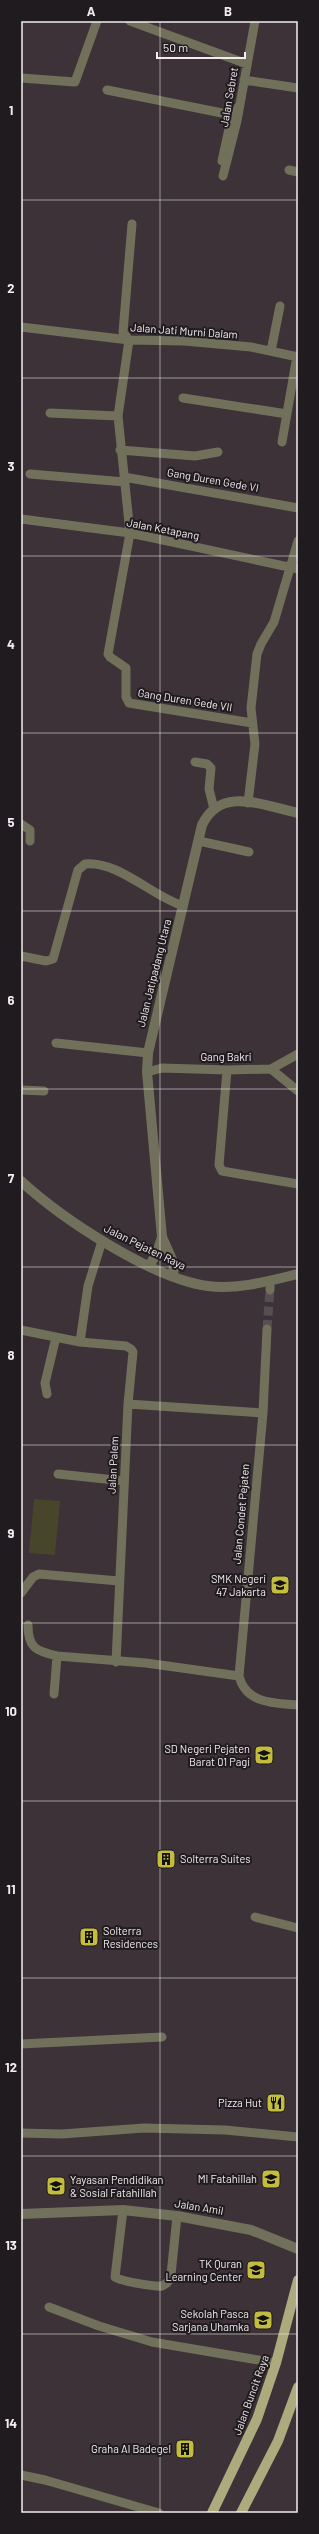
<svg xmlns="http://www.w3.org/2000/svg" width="319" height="2534" font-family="Barlow,sans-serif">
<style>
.green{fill:#48462a}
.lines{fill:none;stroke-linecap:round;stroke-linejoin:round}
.minor-tunnel{stroke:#574e53;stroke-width:9;stroke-dasharray:9 4.5;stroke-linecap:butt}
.minor{stroke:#71705b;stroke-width:9}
.tertiary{stroke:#71705b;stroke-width:10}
.primary{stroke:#adab7e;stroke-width:10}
.grid{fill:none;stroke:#f3ecef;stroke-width:1;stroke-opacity:0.55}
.labels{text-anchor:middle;stroke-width:4;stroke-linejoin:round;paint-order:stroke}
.street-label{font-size:11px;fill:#f3ecef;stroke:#201b1e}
.poi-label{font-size:11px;fill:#f3ecef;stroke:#201b1e;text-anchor:end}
.neatline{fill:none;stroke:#f3ecef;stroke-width:1.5}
.grid-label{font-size:13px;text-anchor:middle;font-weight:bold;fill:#f3ecef}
</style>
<rect width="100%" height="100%" fill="#3c3237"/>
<!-- green -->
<path class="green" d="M34,1499L60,1501L55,1555L29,1553Z"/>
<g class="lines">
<!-- minor-tunnel -->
<path class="minor-tunnel" d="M267,1329L270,1290"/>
<!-- minor -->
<path class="minor" d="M130,21L247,64
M21,78L75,82L97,21
M244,80L298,88
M107,90L232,115L239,106
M222,161L232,115
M289,170L298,172
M223,176L237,121L255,21
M132,224L123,332L129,340L118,416L130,533L108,654L110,657L126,668V697L129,703L252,723
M21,327L129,340L184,341L251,347L298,357
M271,351L280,306
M183,398L287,414
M50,413L118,416
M282,442L297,356
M120,450L195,456L218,452
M30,474L125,482
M124,477L298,508
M21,519L130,533L298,569
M195,762L207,764L211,768L209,789L214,809
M248,803L255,744L251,708L257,654L261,644L274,622L298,541
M21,824L30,830V841
M199,841L249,852
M21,956L46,961L53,959L78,870L85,864C119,861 150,895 183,906
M56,1043L148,1053
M271,1069L298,1054
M227,1070L219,1165L222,1171L298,1184
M147,1072L162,1068L227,1070L271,1069L298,1091
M21,1090L44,1091
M270,1290V1281
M267,1329L263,1413L239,1676C246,1704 274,1703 298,1705
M21,1330L80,1342L126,1346L131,1349L133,1352L128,1404L116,1662
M80,1342L88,1286L102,1241
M47,1394L45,1383L56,1337
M128,1404L263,1413
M58,1474L124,1481
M21,1593L33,1577L39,1574L119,1581
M28,1625C28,1648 36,1651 57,1656L54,1694
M57,1656L146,1663L239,1676
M255,1917L298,1928
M21,2044L162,2037
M21,2133L62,2134L144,2128L225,2130L298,2137
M123,2210L115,2277C120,2281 155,2287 162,2286C167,2284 170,2280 171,2275L177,2216
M49,2307L99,2326L152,2342L276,2363
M21,2475L45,2480L159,2513"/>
<!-- tertiary -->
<path class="tertiary" d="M21,1181C62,1219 153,1279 208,1286C237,1290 269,1281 298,1274
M149,1266L157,1253L162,1237
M173,1276L174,1264L162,1237L147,1072L148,1053L202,825C221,785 264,806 298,813
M21,2214L123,2210L177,2216L251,2230L298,2249"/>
<!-- primary -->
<path class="primary" d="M212,2513L257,2419L276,2363L298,2280
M241,2513L278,2441L298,2387"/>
</g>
<!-- grid -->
<path class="grid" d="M160,21V2513M21,200H298M21,378H298M21,556H298M21,733H298M21,911H298M21,1089H298M21,1267H298M21,1445H298M21,1623H298M21,1801H298M21,1978H298M21,2156H298M21,2334H298"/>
<!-- icons -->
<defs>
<g id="school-square" transform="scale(1)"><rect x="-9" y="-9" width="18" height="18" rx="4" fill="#c4bc3d" stroke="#201b1e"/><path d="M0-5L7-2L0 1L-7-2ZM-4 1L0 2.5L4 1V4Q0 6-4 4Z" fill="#111"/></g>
<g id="building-square" transform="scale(1)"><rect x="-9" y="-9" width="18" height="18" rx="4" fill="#c4bc3d" stroke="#201b1e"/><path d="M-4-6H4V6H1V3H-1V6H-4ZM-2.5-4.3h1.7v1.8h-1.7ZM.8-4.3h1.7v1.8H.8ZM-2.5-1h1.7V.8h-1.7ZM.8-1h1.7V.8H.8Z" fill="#111"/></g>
<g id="restaurant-square" transform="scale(1)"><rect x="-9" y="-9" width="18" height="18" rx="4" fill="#c4bc3d" stroke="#201b1e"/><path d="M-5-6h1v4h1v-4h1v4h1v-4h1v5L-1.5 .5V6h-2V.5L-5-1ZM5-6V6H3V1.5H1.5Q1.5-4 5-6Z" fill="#111"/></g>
<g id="university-square" transform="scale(1)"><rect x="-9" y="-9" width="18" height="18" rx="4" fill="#c4bc3d" stroke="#201b1e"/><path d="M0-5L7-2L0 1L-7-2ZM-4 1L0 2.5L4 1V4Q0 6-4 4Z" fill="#111"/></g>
</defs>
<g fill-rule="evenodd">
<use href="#school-square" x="280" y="1585"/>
<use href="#school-square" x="264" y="1755"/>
<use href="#building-square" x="166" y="1859"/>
<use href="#building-square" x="89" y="1937"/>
<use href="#restaurant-square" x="276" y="2103"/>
<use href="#school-square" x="271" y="2179"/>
<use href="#school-square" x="56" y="2186"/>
<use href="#school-square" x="256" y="2270"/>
<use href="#university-square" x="263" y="2320"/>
<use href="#building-square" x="185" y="2449"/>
</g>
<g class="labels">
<!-- street labels -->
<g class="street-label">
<text transform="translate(229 97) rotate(-80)" y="4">Jalan Sebret</text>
<text transform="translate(184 331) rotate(4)" y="4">Jalan Jati Murni Dalam</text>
<text transform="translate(213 480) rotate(10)" y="4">Gang Duren Gede VI</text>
<text transform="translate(163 529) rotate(11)" y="4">Jalan Ketapang</text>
<text transform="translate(185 700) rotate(9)" y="4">Gang Duren Gede VII</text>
<text transform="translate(154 973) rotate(-76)" y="4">Jalan Jatipadang Utara</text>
<text x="226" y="1061">Gang Bakri</text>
<text transform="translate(145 1247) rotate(26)" y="4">Jalan Pejaten Raya</text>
<text transform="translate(113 1465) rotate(-87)" y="4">Jalan Palem</text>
<text transform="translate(241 1514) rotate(-85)" y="4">Jalan Condet Pejaten</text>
<text transform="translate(199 2207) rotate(9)" y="4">Jalan Amil</text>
<text transform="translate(251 2395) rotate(-70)" y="4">Jalan Buncit Raya</text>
</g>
<!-- poi labels -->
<g class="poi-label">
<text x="266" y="1583">SMK Negeri<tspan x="266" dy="13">47 Jakarta</tspan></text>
<text x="250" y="1753">SD Negeri Pejaten<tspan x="250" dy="13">Barat 01 Pagi</tspan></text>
<text x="180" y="1863" text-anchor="start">Solterra Suites</text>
<text x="103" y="1935" text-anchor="start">Solterra<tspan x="103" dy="13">Residences</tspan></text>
<text x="262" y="2107">Pizza Hut</text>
<text x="257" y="2183">MI Fatahillah</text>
<text x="70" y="2184" text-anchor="start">Yayasan Pendidikan<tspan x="70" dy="13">&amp; Sosial Fatahillah</tspan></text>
<text x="242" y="2268">TK Quran<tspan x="242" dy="13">Learning Center</tspan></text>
<text x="249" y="2318">Sekolah Pasca<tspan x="249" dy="13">Sarjana Uhamka</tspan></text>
<text x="171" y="2453">Graha Al Badegel</text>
</g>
</g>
<!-- border -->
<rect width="319" height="2534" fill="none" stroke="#201b1e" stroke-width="44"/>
<!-- scale -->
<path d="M157 52v6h88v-6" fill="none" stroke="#f3ecef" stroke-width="2"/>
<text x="163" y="52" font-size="12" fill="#f3ecef" stroke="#201b1e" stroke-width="3" paint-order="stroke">50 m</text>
<rect x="22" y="22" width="275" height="2490" class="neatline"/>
<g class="grid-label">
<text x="91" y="16">A</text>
<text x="228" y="16">B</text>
<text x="11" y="115">1</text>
<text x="11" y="293">2</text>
<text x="11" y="471">3</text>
<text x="11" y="649">4</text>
<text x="11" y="827">5</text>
<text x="11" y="1005">6</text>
<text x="11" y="1183">7</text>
<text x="11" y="1360">8</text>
<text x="11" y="1538">9</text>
<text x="11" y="1716">10</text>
<text x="11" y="1894">11</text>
<text x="11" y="2072">12</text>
<text x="11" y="2250">13</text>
<text x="11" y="2428">14</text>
</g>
</svg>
